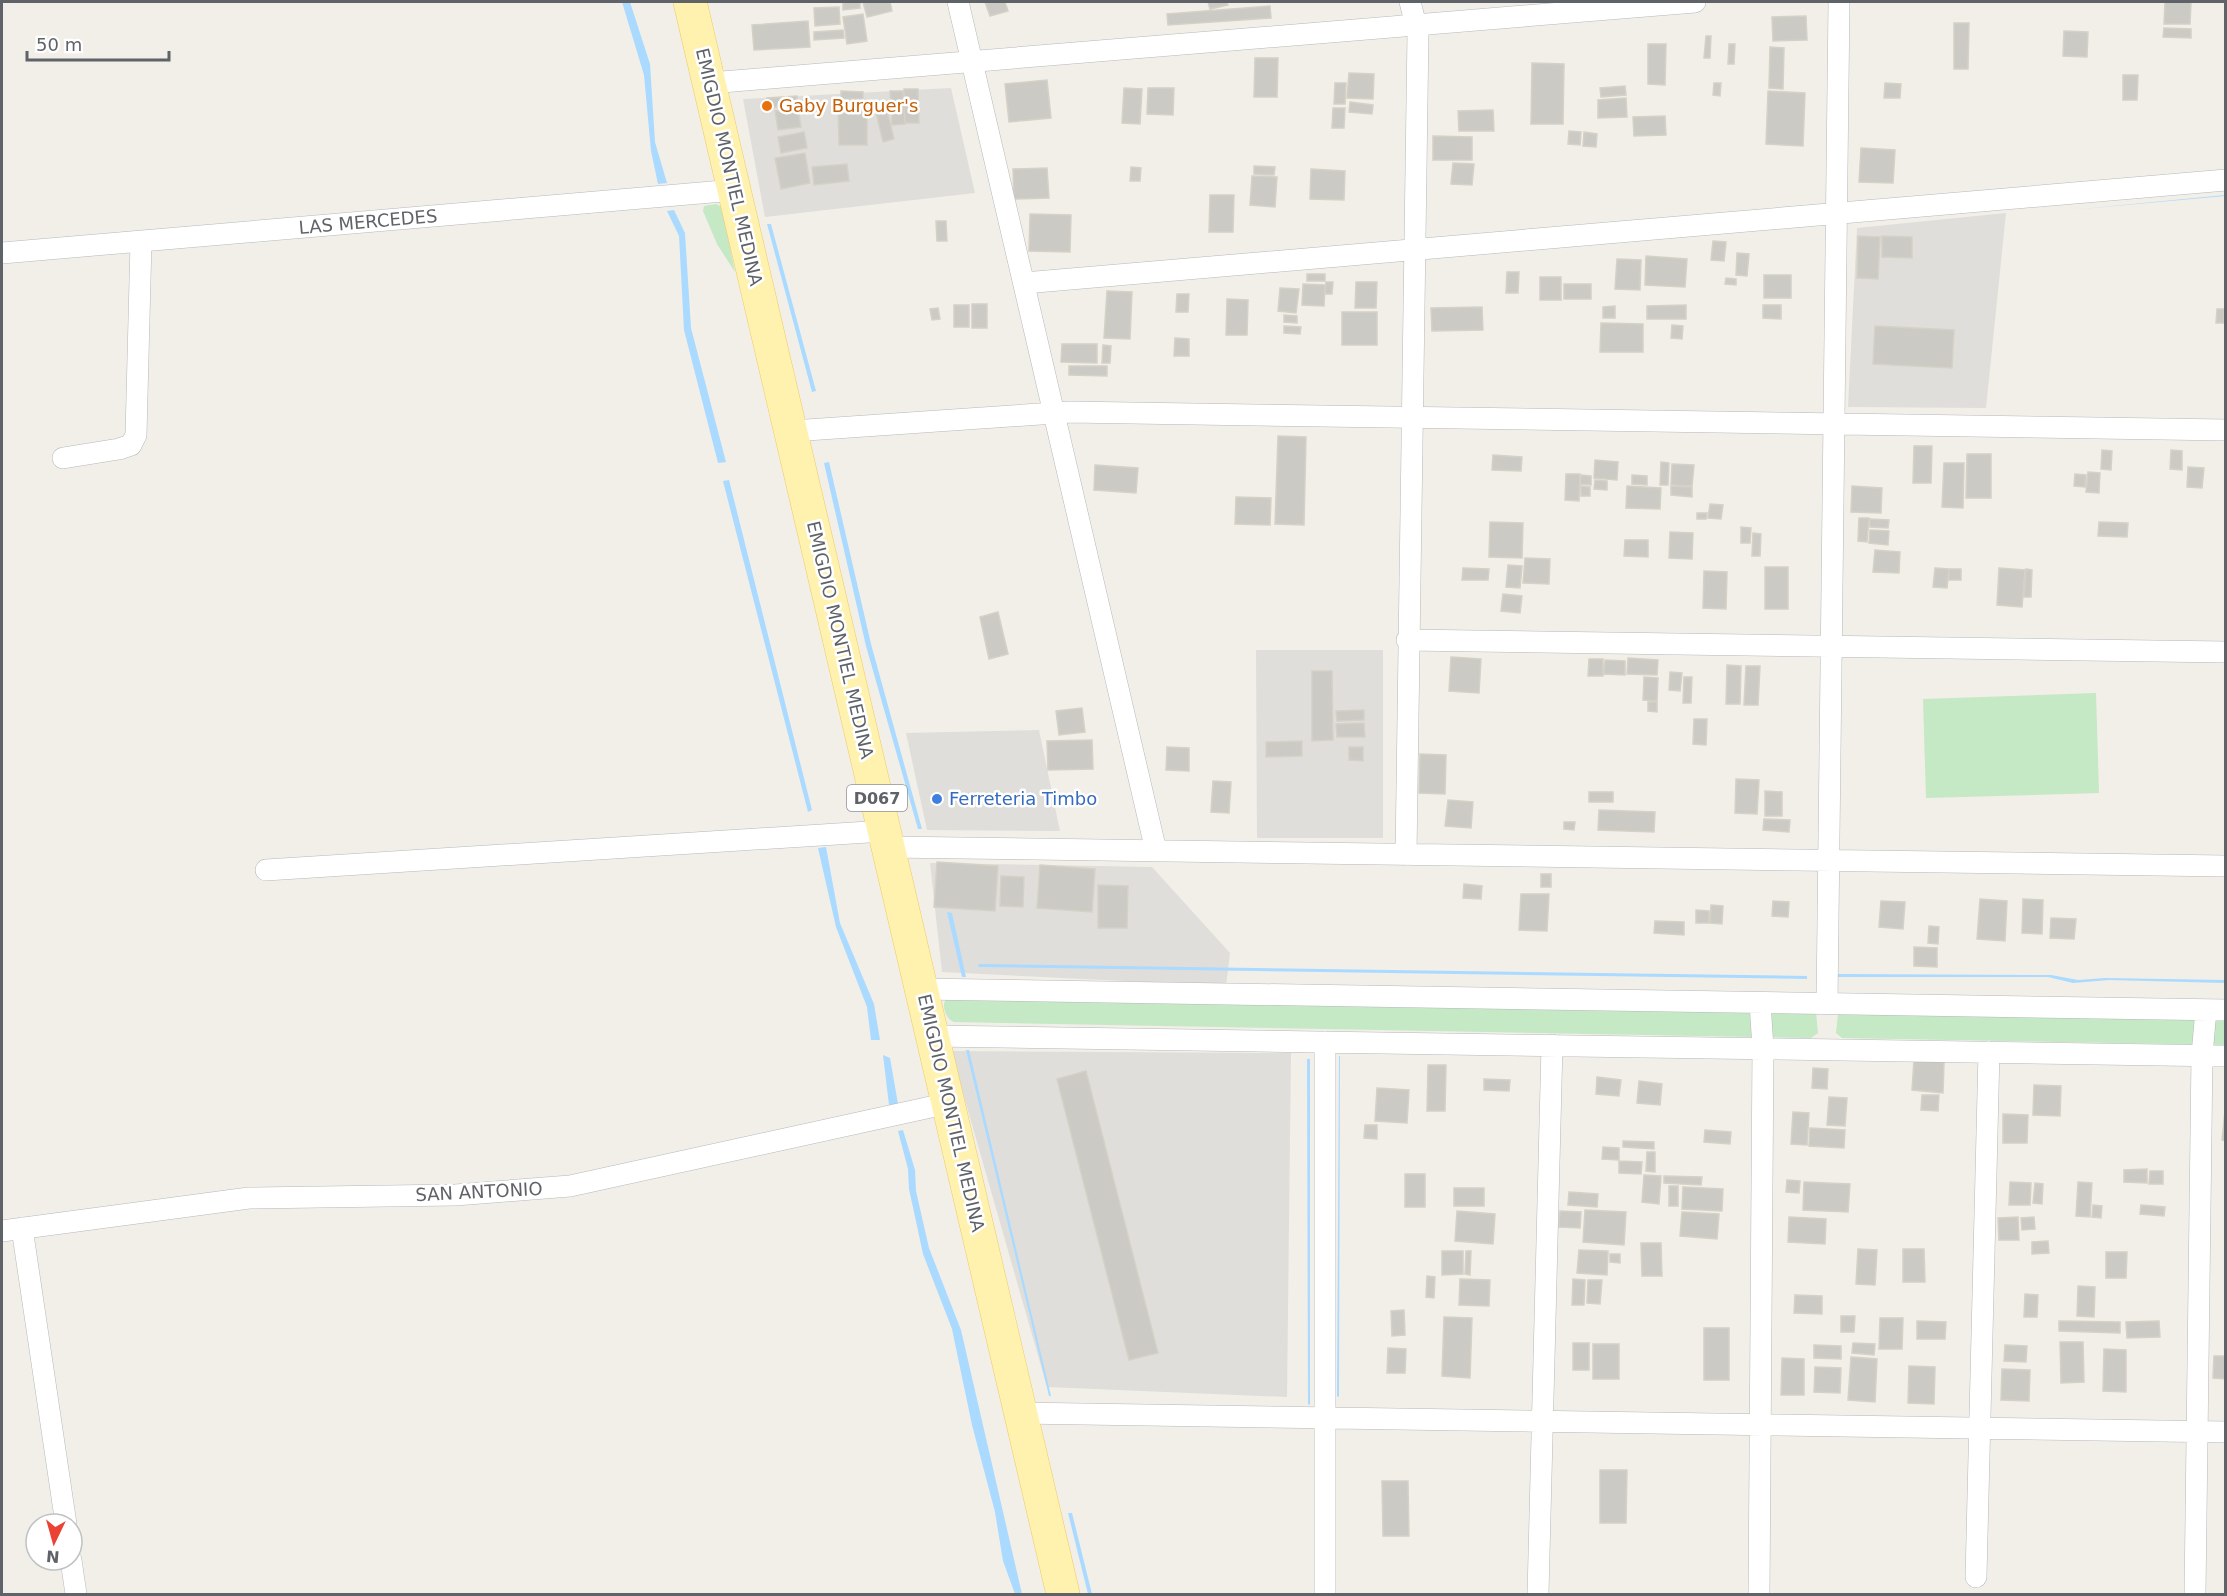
<svg xmlns="http://www.w3.org/2000/svg" width="2227" height="1596" font-family="'DejaVu Sans',sans-serif">
<style>
.industrial{fill:#e0deda}
.green{fill:#c5e8c5}
.water{fill:#aadaff}
.building{fill:#cccac5;stroke:#d6d1c6;stroke-width:1.5}
.lines{fill:none;stroke-linecap:round;stroke-linejoin:round}
.street-casing{stroke:#b5b8bc;stroke-width:22}
.primary-casing{stroke:#f2c960;stroke-width:34}
.street{stroke:#fff;stroke-width:21}
.primary{stroke:#fff2af;stroke-width:33}
.food-dot{fill:#e8710a;stroke:#fff;stroke-width:2}
.shop-dot{fill:#3f7fe0;stroke:#fff;stroke-width:2}
.labels{text-anchor:middle;stroke-width:5;stroke-linejoin:round;paint-order:stroke}
.shield{fill:#fff;stroke:#8f9295;stroke-width:1.5}
.shield-label{font-size:16px;font-weight:bold;fill:#5f6368}
.food-label{font-size:18px;fill:#c56008;stroke:#fff;text-anchor:start}
.street-label{font-size:18px;fill:#5f6368;stroke:#fff}
.shop-label{font-size:18px;fill:#366cbe;stroke:#fff;text-anchor:start}
</style>
<rect width="100%" height="100%" fill="#f1efe8"/>
<!-- industrial -->
<path class="industrial" d="M951,88L975,193L765,217L743,99Z
M2006,213L1986,408L1848,407L1857,228Z
M1256,650H1383V838H1257Z
M1039,730L1060,831L927,830L906,733Z
M930,863L1152,867L1230,953L1226,986L942,972Z
M951,1051L1291,1053L1287,1397L1047,1387Z"/>
<!-- green -->
<path class="green" d="M716,204L722,207L735,272L717,244L703,211L704,206Z
M2096,693L2099,793L1926,798L1923,699Z
M946,999L1816,1012L1818,1033L1811,1038L954,1022C946,1019 941,1006 946,999Z
M1838,1014L2226,1018L2225,1045L1842,1038L1836,1033Z"/>
<!-- water -->
<path class="water" d="M622,2H630L650,64L655,142L667,183L658,184L651,151L644,75Z
M2225,195V196L2071,210Z
M674,210L685,233L691,328L726,462L718,463L684,330L679,236L667,211Z
M767,224H771L816,391L812,392Z
M829,462L871,644L922,829H918L866,646L824,463Z
M729,480L812,810L808,812L723,481Z
M826,847L840,923L874,1004L880,1040H871L867,1007L836,927L818,848Z
M947,912L952,913L966,977H962Z
M979,964L1807,976V979L978,967Z
M1838,974L2051,975L2078,980L2105,978L2225,980L2226,983L2109,980L2073,983L2048,977H1838Z
M966,1050H969L1051,1396H1049Z
M883,1055L890,1058L898,1104L889,1105Z
M1339,1056H1340L1339,1397L1337,1396Z
M1307,1059H1310V1405L1308,1404Z
M903,1130L915,1170L916,1191L929,1248L961,1330L1022,1594H1015L1003,1561L995,1512L972,1425L952,1329L923,1254L909,1189L908,1169L898,1131Z
M1068,1513H1072L1092,1594H1088Z"/>
<!-- building -->
<path class="building" d="M843,2H860V8L843,10Z
M863,2H890L892,11L867,17Z
M985,2H1005L1008,11L990,16Z
M1208,2H1227L1228,5L1210,9Z
M2165,2H2191L2190,24H2164Z
M1270,6L1271,18L1168,25L1167,14Z
M839,7L840,24L815,26L814,8Z
M863,14L867,41L847,44L843,17Z
M1806,16L1807,40L1773,41L1772,17Z
M808,21L810,47L754,50L752,25Z
M1954,23H1969L1968,69H1954Z
M2164,28L2191,29V38L2163,37Z
M843,30L844,38L814,40V32Z
M2064,31L2088,32L2087,57L2063,56Z
M1706,36H1711L1710,58H1704Z
M1648,44H1666L1665,85L1648,84Z
M1729,44H1735L1734,64H1728Z
M1770,47L1784,48L1783,89L1769,88Z
M1255,58H1278L1277,97H1254Z
M1532,63L1564,64L1563,124H1531Z
M1349,73L1374,74L1373,99L1347,98Z
M2123,75H2138L2137,100H2123Z
M1047,80L1051,118L1009,122L1005,84Z
M1335,83H1346L1345,104H1334Z
M1714,83H1721L1720,96L1713,95Z
M1885,83L1901,84L1900,98H1884Z
M1625,86L1626,95L1601,97L1600,88Z
M1124,88L1142,89L1140,124L1122,123Z
M1148,88H1174L1173,115L1147,114Z
M904,89H918L919,123H905Z
M841,91L863,92V99H841Z
M890,91H903L905,124L892,125Z
M1768,91L1805,93L1803,146L1766,144Z
M797,96V105L767,108V98Z
M1626,98L1627,117L1598,118V100Z
M867,100V145H839L838,101Z
M885,101L894,139L883,142L874,104Z
M1350,102L1373,105L1372,114L1349,112Z
M798,108L801,127L778,130L775,111Z
M1333,108H1345L1344,128H1332Z
M1493,110L1494,131H1459L1458,111Z
M1665,116L1666,135L1634,136L1633,117Z
M1569,131L1581,132L1580,145L1568,144Z
M804,132L807,148L781,153L778,137Z
M1584,132L1597,134L1596,147L1583,146Z
M1433,136L1472,137V160H1433Z
M1861,148L1895,150L1893,183L1859,182Z
M805,153L810,183L781,189L775,158Z
M1453,163L1474,164L1472,185L1451,184Z
M847,164L849,181L814,185L812,167Z
M1254,166L1275,167L1274,175L1254,174Z
M1131,167L1141,168L1140,181H1130Z
M1047,168L1049,198L1014,199L1013,169Z
M1311,169L1345,171L1344,200L1310,199Z
M1252,176L1277,177L1275,207L1250,205Z
M1210,195H1234L1233,232H1209Z
M1030,214L1071,215L1070,252L1029,251Z
M936,221H946L947,241H937Z
M1858,236L1880,237L1878,279L1857,278Z
M1882,236L1912,237V258L1882,257Z
M1713,241L1726,242L1724,261L1711,260Z
M1737,253L1749,254L1747,276L1736,275Z
M1646,256L1687,259L1685,287L1645,285Z
M1617,259L1641,260L1640,290L1615,289Z
M1507,272H1519L1518,293H1506Z
M1307,274H1325V281H1307Z
M1764,275H1791V298H1764Z
M1540,277H1561V300H1540Z
M1726,278L1736,279V285L1725,284Z
M1326,282H1333L1332,294H1325Z
M1356,282H1377L1376,308H1355Z
M1303,284L1325,285L1324,306L1302,305Z
M1564,284H1591V299H1564Z
M1280,288L1299,289L1296,313L1278,311Z
M1107,291L1132,292L1130,339L1104,338Z
M1177,294H1189L1188,312H1176Z
M1227,299L1248,300L1247,335H1226Z
M972,304H987V328H972Z
M954,305H969V327H954Z
M1686,305V319H1647V306Z
M1763,305H1781V319L1763,318Z
M1615,306V318H1603V307Z
M1482,307L1483,330L1432,331L1431,308Z
M938,308L940,319L932,320L930,309Z
M2217,309H2224V323H2216Z
M1342,312H1377V345H1342Z
M1284,315L1297,316V323L1284,322Z
M1601,323L1643,324V352H1600Z
M1672,325L1683,326L1682,339L1671,338Z
M1284,326L1301,327L1300,334L1284,333Z
M1875,326L1954,330L1952,368L1873,364Z
M1175,338L1189,339V356H1174Z
M1062,344H1097V363L1061,362Z
M1103,345L1111,346L1110,363H1102Z
M1069,366H1107V376L1069,375Z
M1278,436L1306,437L1304,525L1275,524Z
M1914,446H1932L1931,483H1913Z
M2102,450L2112,451L2111,470L2101,469Z
M2171,450L2182,451V470L2170,469Z
M1967,454H1991V498H1966Z
M1493,455L1522,457L1521,471L1492,470Z
M1595,460L1618,462L1617,480L1594,478Z
M1661,462L1669,463L1668,485H1660Z
M1944,463H1964L1963,508L1942,507Z
M1672,464L1694,465L1692,486L1671,485Z
M1095,465L1138,468L1136,493L1094,490Z
M2188,467L2204,468L2202,488L2187,487Z
M2088,472L2100,473L2099,493L2086,492Z
M1566,474H1580L1579,501L1565,500Z
M2075,474L2086,475L2085,487L2074,486Z
M1581,475L1591,476V485L1580,484Z
M1632,475L1647,476V485L1632,484Z
M1595,480L1607,481V490L1594,489Z
M1581,486L1590,487V496H1581Z
M1627,486L1661,488L1660,509L1626,508Z
M1671,486L1692,487V497L1671,495Z
M1852,486L1882,488L1881,513L1851,512Z
M1236,497L1271,498L1270,525L1235,524Z
M1710,504L1723,505L1721,519L1708,518Z
M1697,513H1707L1706,519H1697Z
M1859,518H1869L1867,542L1858,541Z
M1870,519L1889,520L1888,528L1870,527Z
M1490,522L1523,523L1522,558L1489,557Z
M2099,522L2128,523L2127,537L2098,536Z
M1741,527L1751,528L1750,543H1741Z
M1870,530L1889,531L1888,545L1869,543Z
M1670,532L1693,533L1692,559L1669,558Z
M1753,533L1761,534L1760,556H1752Z
M1625,540H1648V557L1624,556Z
M1875,550L1900,552L1899,573L1873,572Z
M1525,558L1550,559L1549,584L1523,583Z
M1508,565L1522,566L1520,588L1506,587Z
M1765,567H1788V609H1765Z
M1463,568L1489,569L1488,580H1462Z
M1935,568L1949,569L1947,588L1933,587Z
M1999,568L2025,570L2022,607L1997,605Z
M1949,569H1961V580H1949Z
M2026,569L2032,570L2031,597H2024Z
M1704,571L1727,572L1726,609L1703,608Z
M1503,594L1522,596L1520,613L1501,611Z
M998,612L1008,654L989,659L980,617Z
M1451,657L1481,659L1479,693L1449,691Z
M1628,658L1658,660L1657,675L1627,674Z
M1589,659H1603V676H1588Z
M1605,660L1625,661V675L1604,674Z
M1727,665L1741,666L1740,704H1726Z
M1746,666H1760L1758,705H1744Z
M1312,671H1332L1333,740L1312,741Z
M1670,672L1682,673L1680,691L1669,690Z
M1644,677L1658,678L1657,701L1643,700Z
M1684,677H1692L1691,703H1683Z
M1648,702H1657V712L1648,711Z
M1082,708L1085,732L1059,735L1056,711Z
M1364,710V720L1337,721L1336,711Z
M1694,719H1707L1706,745L1693,744Z
M1364,723L1365,737H1337L1336,724Z
M1092,740L1093,769L1048,770L1047,741Z
M1302,741V756L1266,757V742Z
M1167,747L1189,748V771L1166,770Z
M1349,747H1363V761L1349,760Z
M1420,754L1446,755L1445,794L1419,793Z
M1736,779L1759,780L1757,814L1735,813Z
M1213,781L1231,782L1229,813L1211,812Z
M1765,791L1782,792V816H1765Z
M1589,792H1613V802H1589Z
M1448,800L1473,802L1471,828L1445,826Z
M1599,810L1655,812L1654,832L1598,830Z
M1764,819L1790,820L1789,832L1763,830Z
M1564,822H1575L1574,830L1564,829Z
M937,862L998,866L995,911L934,907Z
M1040,865L1095,869L1092,912L1037,908Z
M1541,874H1551V887H1541Z
M1001,876L1024,877L1023,907L1000,906Z
M1464,884L1482,886L1481,899L1463,898Z
M1098,885L1128,886L1127,928H1098Z
M1521,894H1549L1547,931L1519,930Z
M1980,899L2007,901L2005,941L1977,939Z
M2023,899L2043,900L2042,934L2022,933Z
M1773,901L1789,902L1788,917L1772,916Z
M1881,901L1905,902L1903,929L1879,927Z
M1711,905L1723,906L1722,924L1710,923Z
M1696,910L1709,911V923H1696Z
M2051,918L2076,919L2074,939L2050,938Z
M1655,921L1684,922V935L1654,933Z
M1929,926L1939,927L1938,944L1928,943Z
M1914,947L1937,948V967L1914,966Z
M1914,1060L1944,1062L1943,1093L1912,1090Z
M1428,1065H1446L1445,1111H1427Z
M1813,1068L1828,1069L1827,1089L1812,1088Z
M1086,1071L1158,1353L1129,1360L1057,1079Z
M1597,1077L1621,1080L1619,1096L1596,1094Z
M1484,1079L1510,1080L1509,1091L1484,1090Z
M1639,1081L1662,1084L1660,1105L1637,1103Z
M2034,1085L2061,1086L2060,1116L2033,1115Z
M1377,1088L1409,1090L1407,1123L1375,1121Z
M1922,1095H1939L1938,1111L1921,1110Z
M1829,1097L1847,1098L1845,1126L1827,1125Z
M2225,1111H2226V1141L2222,1140Z
M1793,1112L1809,1113L1807,1145L1791,1144Z
M2003,1114L2028,1115L2027,1143H2003Z
M1365,1125H1377V1139L1364,1138Z
M1810,1128L1845,1130L1844,1148L1809,1146Z
M1705,1130L1731,1132L1730,1144L1704,1142Z
M1623,1141L1654,1142V1149L1623,1147Z
M1603,1147L1619,1148V1160L1602,1159Z
M1647,1152H1655V1172L1646,1171Z
M1619,1161L1642,1162L1641,1174L1619,1173Z
M2147,1169V1183L2124,1182V1170Z
M2150,1171H2163V1184H2149Z
M1405,1174H1425V1207H1405Z
M1644,1175L1661,1176L1659,1204L1642,1202Z
M1664,1176L1702,1177L1701,1185L1664,1183Z
M1787,1180L1800,1181L1799,1193L1786,1192Z
M1804,1182L1850,1184L1848,1212L1803,1210Z
M2010,1182L2031,1183L2030,1205H2009Z
M2078,1182L2092,1183L2090,1217L2076,1216Z
M2035,1183L2043,1184L2042,1204L2033,1203Z
M1669,1186H1678V1206H1669Z
M1683,1187L1723,1189L1722,1211L1682,1209Z
M1454,1188H1484V1206H1454Z
M1569,1192L1598,1194L1597,1207L1568,1205Z
M2093,1205L2102,1206L2101,1218L2092,1217Z
M2141,1205L2165,1207L2164,1216L2140,1214Z
M1585,1210L1626,1212L1624,1245L1583,1242Z
M1457,1211L1495,1214L1493,1244L1455,1241Z
M1560,1211L1581,1212L1580,1228L1559,1227Z
M1682,1212L1719,1214L1717,1239L1680,1236Z
M1789,1217L1826,1219L1825,1244L1788,1242Z
M2018,1217L2019,1240H1999L1998,1218Z
M2034,1217L2035,1229L2022,1230L2021,1218Z
M2048,1241L2049,1253L2032,1254V1242Z
M1641,1243H1661L1662,1276H1642Z
M1858,1249L1877,1250L1875,1285L1856,1284Z
M1903,1249H1924L1925,1282H1903Z
M1579,1250L1608,1251L1607,1275L1577,1273Z
M1442,1251H1463V1274L1442,1275Z
M1466,1251H1471L1470,1275L1465,1274Z
M2106,1252H2127L2126,1278H2106Z
M1610,1254H1620V1263L1610,1262Z
M1427,1276L1435,1277L1434,1298L1426,1297Z
M1460,1279L1490,1280L1489,1306L1459,1305Z
M1573,1279L1585,1280L1584,1305H1572Z
M1588,1280H1602L1600,1304L1587,1303Z
M2078,1286L2095,1287L2094,1317L2077,1316Z
M2025,1294L2038,1295L2037,1317H2024Z
M1795,1295L1822,1296V1314L1794,1313Z
M1404,1310L1405,1335L1392,1336L1391,1311Z
M1841,1316H1855L1854,1332H1841Z
M1444,1317L1472,1318L1470,1378L1442,1376Z
M1880,1318H1903L1902,1349H1879Z
M1917,1321L1946,1322L1945,1339H1917Z
M2059,1321L2120,1322V1333L2059,1331Z
M2159,1321L2160,1337L2127,1338L2126,1322Z
M1704,1328H1729V1380H1704Z
M2060,1342H2083L2084,1382L2061,1383Z
M1573,1343H1589V1370H1573Z
M1853,1343L1875,1344L1874,1355L1852,1353Z
M1593,1344H1619V1379H1593Z
M1814,1345L1841,1346V1359L1814,1358Z
M2005,1345L2027,1346L2026,1362L2004,1361Z
M1388,1348L1406,1349L1405,1373H1387Z
M2104,1349L2126,1350V1392L2103,1391Z
M2214,1356H2226V1379L2213,1378Z
M1851,1357L1877,1359L1875,1402L1848,1400Z
M1782,1358L1804,1359V1395H1781Z
M1909,1366L1935,1367L1934,1404L1908,1403Z
M1815,1367L1841,1368L1840,1393L1814,1392Z
M2002,1369L2030,1370L2029,1401L2001,1400Z
M1600,1470H1627L1626,1523H1600Z
M1382,1481H1408L1409,1536H1383Z"/>
<g class="lines">
<!-- street casing -->
<g class="street-casing">
<path id="street" d="M958,2L1156,851
M710,83L1695,2
M2,253L735,190
M1024,283L2226,180
M792,431L1069,412L2226,430
M63,458L119,449L131,445L136,435L141,242
M1407,640L2226,652
M888,847L2226,866
M1406,855L1418,33L1410,2
M266,870L884,831
M921,989L2226,1010
M1827,1004L1839,2
M932,1036L2226,1056
M1325,1042V1594
M22,1228L66,1524
M2,1231L249,1198L455,1195L570,1186L949,1103
M1020,1413L2226,1432
M71,1560L76,1594
M1976,1577L1989,1052
M1538,1594L1552,1045
M1759,1594L1763,1048L1760,1003
M2195,1594L2202,1055L2206,1010"/>
</g>
<!-- primary casing -->
<g class="primary-casing">
<path id="primary" d="M690,2L1063,1594"/>
</g>
<!-- street -->
<use href="#street" class="street"/>
<!-- primary -->
<use href="#primary" class="primary"/>
</g>
<!-- markers -->
<circle class="food-dot" cx="767" cy="106" r="6"/>
<circle class="shop-dot" cx="937" cy="799" r="6"/>
<g class="labels">
<!-- shield labels -->
<rect class="shield" x="847" y="785" width="60" height="26" rx="4.5"/>
<g class="shield-label">
<text x="877" y="804">D067</text>
</g>
<!-- food labels -->
<g class="food-label">
<text x="779" y="112">Gaby Burguer's</text>
</g>
<!-- street labels -->
<g class="street-label">
<text transform="translate(729 167) rotate(77)" y="6">EMIGDIO MONTIEL MEDINA</text>
<text transform="translate(368 222) rotate(-5)" y="6">LAS MERCEDES</text>
<text transform="translate(840 640) rotate(77)" y="6">EMIGDIO MONTIEL MEDINA</text>
<text transform="translate(951 1113) rotate(77)" y="6">EMIGDIO MONTIEL MEDINA</text>
<text transform="translate(479 1192) rotate(-3)" y="6">SAN ANTONIO</text>
</g>
<!-- shop labels -->
<g class="shop-label">
<text x="949" y="805">Ferreteria Timbo</text>
</g>
</g>
<!-- border -->
<rect width="2227" height="1596" fill="none" stroke="#5f6368" stroke-width="6"/>
<!-- north arrow -->
<g transform="translate(54 1542) rotate(185)"><circle r="28" fill="#ffffff" stroke="#bfc1c3" stroke-width="1.5"/>
<path d="M0-4.5L10 22L0 15L-10 22Z" fill="#ea4335"/>
<text y="-9" font-size="16" font-weight="bold" text-anchor="middle" fill="#5f6368">N</text>
</g>
<!-- scale -->
<path d="M27 51v9h142v-9" fill="none" stroke="#5f6368" stroke-width="3"/>
<text x="36" y="51" font-size="18" fill="#5f6368" stroke="#ffffff" stroke-width="4.5" paint-order="stroke">50 m</text>
</svg>
